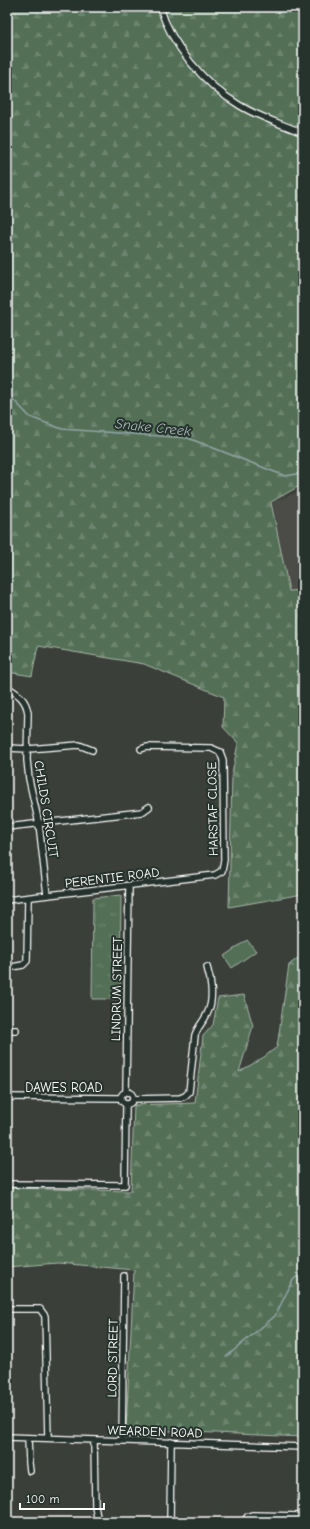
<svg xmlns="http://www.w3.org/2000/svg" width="310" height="1529" font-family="'Comic Neue',sans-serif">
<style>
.built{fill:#4c4c46}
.grass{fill:url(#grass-tufts);stroke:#a9b7aa}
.forest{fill:url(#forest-firs);stroke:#a9b7aa}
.pitch{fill:#536f56;stroke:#a9b7aa}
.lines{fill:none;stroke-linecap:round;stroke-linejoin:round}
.stream{stroke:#91a6a7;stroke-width:1.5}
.minor-casing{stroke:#fff;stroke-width:8}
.minor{stroke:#26332d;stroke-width:5.5}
.labels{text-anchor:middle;stroke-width:4;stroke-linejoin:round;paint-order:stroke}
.street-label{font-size:13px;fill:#fff;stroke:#26332d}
.water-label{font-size:14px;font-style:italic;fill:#adbcbd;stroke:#26332d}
</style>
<defs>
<pattern id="grass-tufts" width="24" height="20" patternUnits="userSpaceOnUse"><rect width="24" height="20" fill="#536f56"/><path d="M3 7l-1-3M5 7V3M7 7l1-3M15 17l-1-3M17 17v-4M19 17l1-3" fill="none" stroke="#6d856f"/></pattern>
<pattern id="forest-firs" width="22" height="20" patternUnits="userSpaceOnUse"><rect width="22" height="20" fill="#536f56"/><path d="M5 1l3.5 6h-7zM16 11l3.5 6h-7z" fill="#6d856f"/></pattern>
</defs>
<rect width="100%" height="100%" fill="#3a3f39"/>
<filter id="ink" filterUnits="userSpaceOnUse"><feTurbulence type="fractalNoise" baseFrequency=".025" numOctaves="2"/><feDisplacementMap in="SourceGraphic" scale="8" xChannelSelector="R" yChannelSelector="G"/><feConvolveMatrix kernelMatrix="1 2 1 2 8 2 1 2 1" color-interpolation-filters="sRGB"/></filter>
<g filter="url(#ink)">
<!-- built -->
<path class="built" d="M303,490V589L287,592L282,573L273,502Z"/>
<!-- grass -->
<path class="grass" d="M121,895L120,999H92L93,898Z"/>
<!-- forest -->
<path class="forest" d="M7,7H303V484L271,502L289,591L303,590V894L229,907L232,774L238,743L223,727L224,697L144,664L38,646L32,676L7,672Z
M303,954V1437L126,1429L134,1270L58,1263L7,1267V1188L131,1191L134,1105L195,1103L203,1036L213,1025L218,998L244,995L253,1026L239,1072L264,1057L277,1047L289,965Z"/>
<!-- pitch -->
<path class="pitch" d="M247,940L256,951L232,968L224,956Z"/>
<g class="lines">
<!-- stream -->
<path class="stream" d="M7,393L30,417L62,429L188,438L285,476L303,473
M226,1357L275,1316L293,1280L303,1271"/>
<!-- minor casing -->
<g class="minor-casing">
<path id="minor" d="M160,7C171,45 205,85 239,105C258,117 282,124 303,133
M7,687C18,694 26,699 28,713L27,760L29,779L39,824L47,895
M7,748L28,749L79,745L92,750
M7,827L142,812L149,807
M7,900L215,875L222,871L224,860L223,760L220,752L211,748L147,747L141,749
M7,968L23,965L27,961L28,898
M7,1030H16
M121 1098a6 6 0 1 1 12 0a6 6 0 1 1-12 0Z
M126,1092L129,886
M7,1097L120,1098
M133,1099L180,1098L185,1096L189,1092L195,1035C198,1026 205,1020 208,1012C214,999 211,980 207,967
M7,1184L125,1185L126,1105
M7,1309H40L45,1316L48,1438
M7,1437L303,1447
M28,1438L29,1463L30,1471
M94,1440L95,1506L97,1517
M122,1441L124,1276
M170,1522L171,1442
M245,1522L247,1517L252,1515L303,1516"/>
</g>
<!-- minor -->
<use href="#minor" class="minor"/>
</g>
</g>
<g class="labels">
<!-- street labels -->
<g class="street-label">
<text transform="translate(47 809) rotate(81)" y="5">CHILDS CIRCUIT</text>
<text transform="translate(212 809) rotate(-91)" y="5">HARSTAF CLOSE</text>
<text transform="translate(112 877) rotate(-7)" y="5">PERENTIE ROAD</text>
<text transform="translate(116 989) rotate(-89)" y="5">LINDRUM STREET</text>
<text x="64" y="1092">DAWES ROAD</text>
<text transform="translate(112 1358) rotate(-89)" y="5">LORD STREET</text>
<text transform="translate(155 1431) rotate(2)" y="5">WEARDEN ROAD</text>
</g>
<!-- water labels -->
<g class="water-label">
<text transform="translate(153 427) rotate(6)" y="5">Snake Creek</text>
</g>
</g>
<!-- margin -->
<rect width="310" height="1529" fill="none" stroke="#26332d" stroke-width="24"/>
<rect x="12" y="12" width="286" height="1505" fill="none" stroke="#fff" stroke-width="1.5" filter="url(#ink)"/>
<!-- scale -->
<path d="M20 1503v6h84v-6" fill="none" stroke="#ffffff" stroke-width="2"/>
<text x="26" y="1503" font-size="12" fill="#ffffff" stroke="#26332d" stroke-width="3" paint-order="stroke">100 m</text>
</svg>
